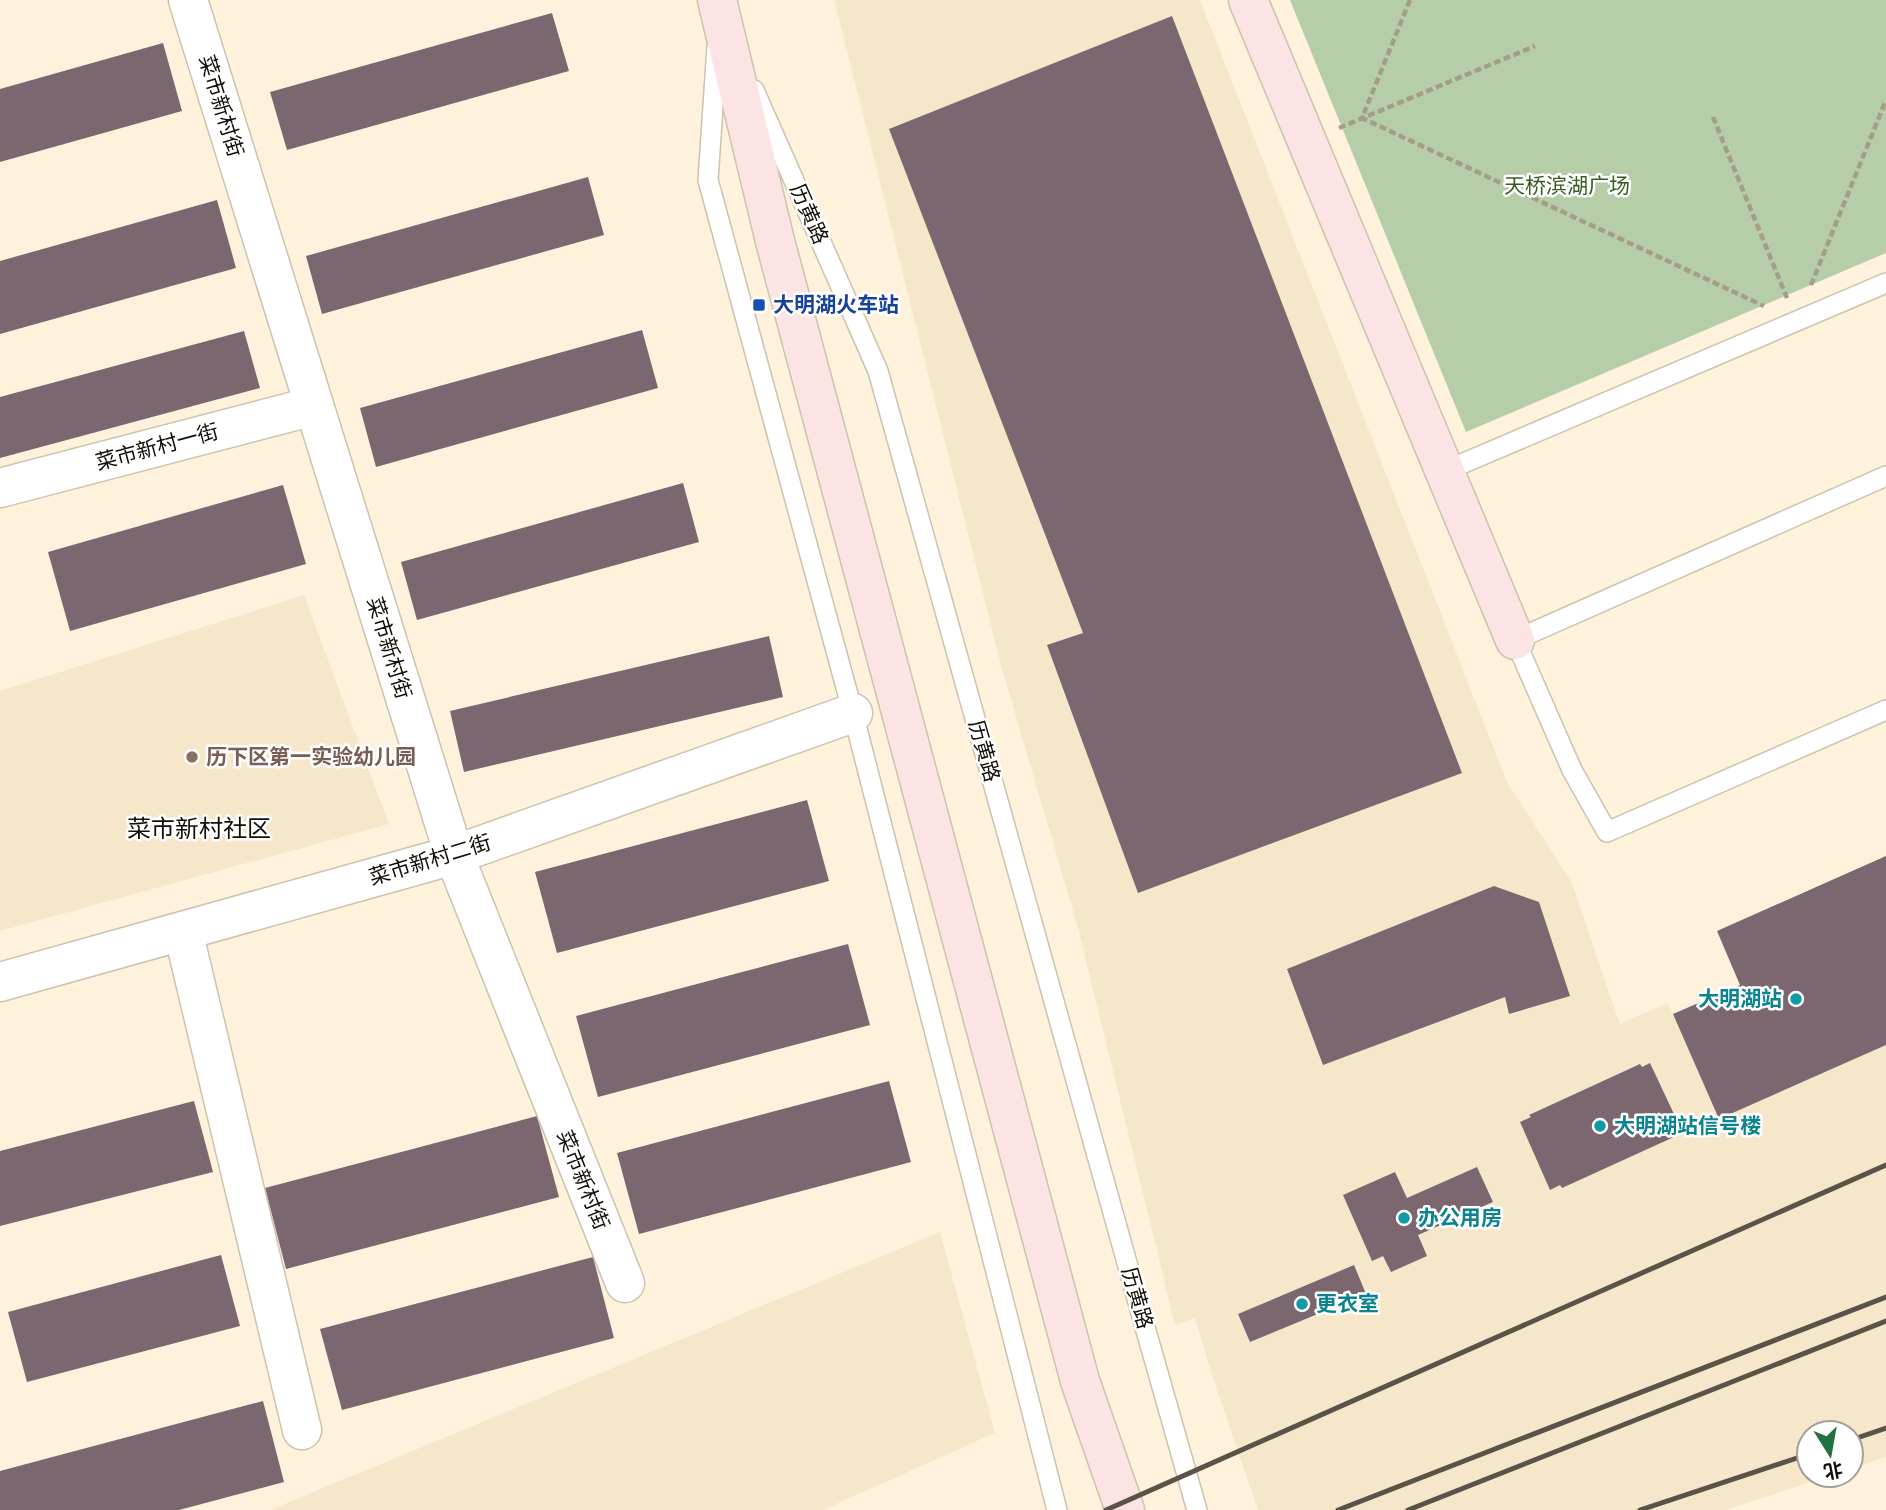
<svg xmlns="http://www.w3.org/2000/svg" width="1886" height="1510" font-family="'Nunito Sans','Noto Sans SC',sans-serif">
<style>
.built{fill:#f7e7ca}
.green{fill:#b5cea8}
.building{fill:#7c6670}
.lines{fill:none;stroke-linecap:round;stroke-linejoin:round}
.lane-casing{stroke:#cdc2ad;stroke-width:22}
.street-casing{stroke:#cdc2ad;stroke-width:41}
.secondary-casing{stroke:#cdc2ad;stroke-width:41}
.path{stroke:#a59c8c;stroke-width:4.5;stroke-dasharray:7 3.5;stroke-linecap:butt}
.lane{stroke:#fff;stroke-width:19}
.street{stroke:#fff;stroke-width:38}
.secondary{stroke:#fbe4e3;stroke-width:38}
.rail{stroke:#5a5348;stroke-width:5}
.transit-dot{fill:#1a4fb4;stroke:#fff;stroke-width:2.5}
.education-dot{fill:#8d6e63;stroke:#fff;stroke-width:2.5}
.culture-dot{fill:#0f9aa8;stroke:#fff;stroke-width:2.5}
.labels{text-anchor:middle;stroke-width:5;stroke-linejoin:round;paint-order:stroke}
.street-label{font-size:21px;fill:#120e07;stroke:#fff}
.park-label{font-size:21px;fill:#385c1d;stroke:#fff}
.transit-label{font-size:21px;font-weight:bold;fill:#164399;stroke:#fff;text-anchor:start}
.education-label{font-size:21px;font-weight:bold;fill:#785e54;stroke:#fff;text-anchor:start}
.culture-label{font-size:21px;font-weight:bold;fill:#0d838f;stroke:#fff;text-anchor:start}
.quarter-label{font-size:24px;fill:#120e07;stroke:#fff}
</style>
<rect width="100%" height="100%" fill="#fef2dc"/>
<!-- built -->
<path class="built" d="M834,0H1200L1507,782L1572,883L1620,1024L1668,1003L1673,1014L1740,985L1717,931L1886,856V1457L1851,1469V1433H1809V1475H1832L1726,1510H1258L1212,1376L1195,1318L1175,1325L1078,928L1000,662Z
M304,595L389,824L0,931V691Z
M940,1232L995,1433L823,1510H270Z"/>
<!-- green -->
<path class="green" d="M1290,0H1886V253L1466,432Z"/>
<!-- building -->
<path class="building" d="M552,13L569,71L287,150L270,92Z
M1172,16L1462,773L1138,893L1047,645L1083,633L889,129Z
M163,43L182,111L0,162V89Z
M588,177L604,235L322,314L306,256Z
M217,200L236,268L0,334V261Z
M642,330L658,388L376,467L360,408Z
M244,331L260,388L0,458V397Z
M683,483L699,542L417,620L401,562Z
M283,485L306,564L70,631L48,552Z
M769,636L783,697L464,772L450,711Z
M807,800L829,881L557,953L535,872Z
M1886,856V1045L1719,1119L1673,1014L1740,985L1717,931Z
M1494,886L1539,902L1570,996L1509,1014L1505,997L1323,1065L1287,969Z
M848,944L870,1025L598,1097L576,1016Z
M1650,1063L1681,1129L1672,1133L1674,1137L1562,1188L1560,1185L1550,1190L1520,1122L1531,1117L1529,1115L1640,1064L1642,1067Z
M889,1081L911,1162L639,1234L617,1153Z
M194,1101L213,1172L0,1226V1151Z
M537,1116L559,1197L286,1269L265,1188Z
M1477,1167L1493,1202L1418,1235L1427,1256L1391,1272L1383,1256L1372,1261L1343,1195L1395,1172L1407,1198Z
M221,1255L240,1326L27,1382L8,1312Z
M593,1257L614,1338L342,1410L320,1329Z
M1354,1265L1366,1294L1250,1342L1238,1314Z
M263,1401L284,1482L179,1510H0V1471Z"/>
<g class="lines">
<!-- lane casing -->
<g class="lane-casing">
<path id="lane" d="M717,47L708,180L853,713L1057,1510
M754,90L878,371L1141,1313L1197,1510
M1445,471L1886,283
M1886,476L1515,640L1572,770L1607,832L1886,710"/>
</g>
<!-- street casing -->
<g class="street-casing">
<path id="street" d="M188,0L454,855L625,1283
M0,488L314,406
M183,931L302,1430
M0,982L454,855L853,713"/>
</g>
<!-- secondary casing -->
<g class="secondary-casing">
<path id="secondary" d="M717,0L775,241L1080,1381L1125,1510
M1248,0L1515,640"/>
</g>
<!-- path -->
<path class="path" d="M1410,0L1362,118L1764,306
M1713,117L1787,298
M1339,128L1535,46
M1811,285L1886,100"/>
<!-- lane -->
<use href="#lane" class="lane"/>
<!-- street -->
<use href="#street" class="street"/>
<!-- secondary -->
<use href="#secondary" class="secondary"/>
<!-- rail -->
<path class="rail" d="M1851,1440L1886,1428
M1106,1510L1886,1165
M1338,1510L1886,1297
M1408,1510L1886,1321
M1640,1510L1809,1454"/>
</g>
<!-- markers -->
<rect class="transit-dot" x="752" y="298" width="14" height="14" rx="3.5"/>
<circle class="education-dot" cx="192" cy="757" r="7"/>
<g class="culture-dot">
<circle cx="1796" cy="999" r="7"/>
<circle cx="1600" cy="1126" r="7"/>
<circle cx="1404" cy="1218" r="7"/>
<circle cx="1302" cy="1304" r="7"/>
</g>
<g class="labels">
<!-- street labels -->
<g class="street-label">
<text transform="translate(221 106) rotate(73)" y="7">菜市新村街</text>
<text transform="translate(809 214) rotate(66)" y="7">历黄路</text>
<text transform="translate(157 447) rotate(-15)" y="7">菜市新村一街</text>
<text transform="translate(389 648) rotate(73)" y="7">菜市新村街</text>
<text transform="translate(984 751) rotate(74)" y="7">历黄路</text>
<text transform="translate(430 860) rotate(-17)" y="7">菜市新村二街</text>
<text transform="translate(583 1180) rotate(68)" y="7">菜市新村街</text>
<text transform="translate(1137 1298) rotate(74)" y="7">历黄路</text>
</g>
<!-- park labels -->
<g class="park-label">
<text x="1567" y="193">天桥滨湖广场</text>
</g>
<!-- transit labels -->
<g class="transit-label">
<text x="773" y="312">大明湖火车站</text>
</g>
<!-- education labels -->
<g class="education-label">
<text x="206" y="764">历下区第一实验幼儿园</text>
</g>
<!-- culture labels -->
<g class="culture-label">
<text x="1782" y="1006" text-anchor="end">大明湖站</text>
<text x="1614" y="1133">大明湖站信号楼</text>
<text x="1418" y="1225">办公用房</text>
<text x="1316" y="1311">更衣室</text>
</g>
<!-- quarter labels -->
<g class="quarter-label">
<text x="199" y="837">菜市新村社区</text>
</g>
</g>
<!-- north arrow -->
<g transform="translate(1830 1454) rotate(169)"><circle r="33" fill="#ffffff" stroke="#a09f9c" stroke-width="2"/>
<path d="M0-5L12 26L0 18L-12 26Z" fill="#227141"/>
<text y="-10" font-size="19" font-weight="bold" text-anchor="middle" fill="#120e07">北</text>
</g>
</svg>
